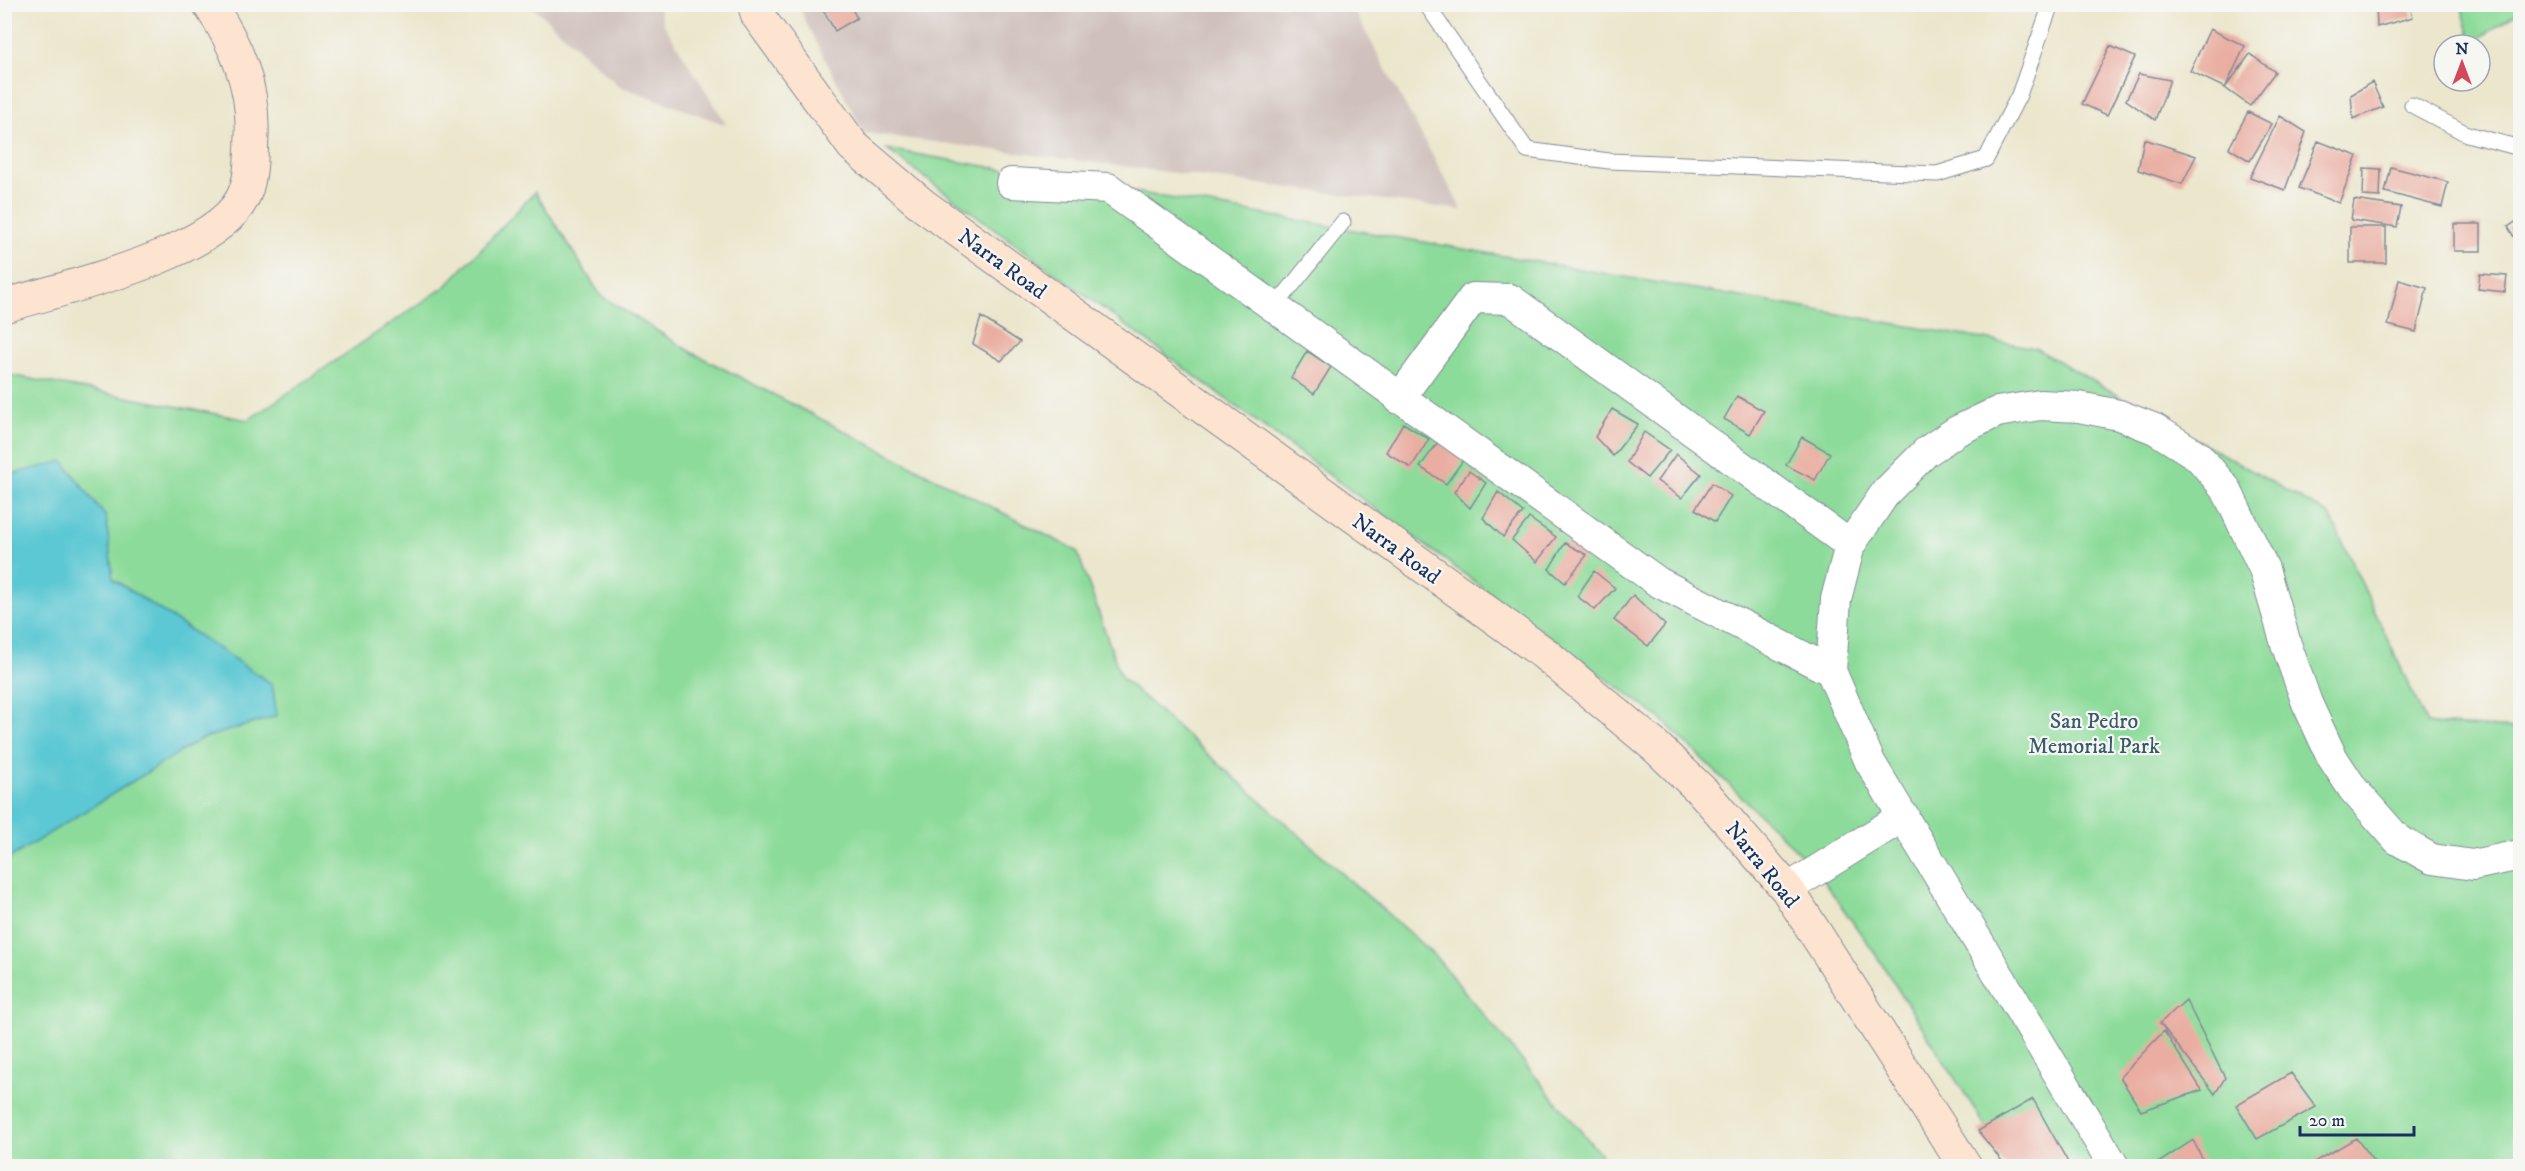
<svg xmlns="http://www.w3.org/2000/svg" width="2525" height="1171" font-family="'IM FELL DW Pica',serif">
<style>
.industrial{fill:#cfc0bb}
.green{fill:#8cdb9a;stroke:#54857c;stroke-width:1.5}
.water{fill:#5cc8d3;stroke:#3c7c98;stroke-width:1.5}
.building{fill:#eaada1}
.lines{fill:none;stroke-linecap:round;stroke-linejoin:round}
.lane-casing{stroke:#838a95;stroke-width:17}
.street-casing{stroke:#838a95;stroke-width:32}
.secondary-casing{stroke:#838a95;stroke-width:35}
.lane{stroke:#fff;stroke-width:15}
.street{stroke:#fff;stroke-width:30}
.secondary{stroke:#fde4d0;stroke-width:33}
.labels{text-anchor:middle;stroke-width:4.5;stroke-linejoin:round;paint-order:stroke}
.street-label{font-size:22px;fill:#1b2f5e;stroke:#f6f6f2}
.park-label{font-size:22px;fill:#375a6d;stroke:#f6f6f2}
</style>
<rect width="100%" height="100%" fill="#f6f6f2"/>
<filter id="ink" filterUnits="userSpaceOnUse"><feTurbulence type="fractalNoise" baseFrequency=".0167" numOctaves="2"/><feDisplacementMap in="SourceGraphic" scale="12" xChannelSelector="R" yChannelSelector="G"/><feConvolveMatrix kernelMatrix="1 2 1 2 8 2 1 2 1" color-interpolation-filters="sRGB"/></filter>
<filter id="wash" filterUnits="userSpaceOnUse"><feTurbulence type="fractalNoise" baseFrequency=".008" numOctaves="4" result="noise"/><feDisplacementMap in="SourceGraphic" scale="24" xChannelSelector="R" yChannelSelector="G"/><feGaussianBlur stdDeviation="1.35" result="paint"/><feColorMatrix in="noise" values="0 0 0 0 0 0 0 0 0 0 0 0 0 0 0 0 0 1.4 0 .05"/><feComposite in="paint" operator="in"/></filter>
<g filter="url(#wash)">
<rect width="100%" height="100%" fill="#ebe6cc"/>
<!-- industrial -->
<path class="industrial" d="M531,5H658L663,23L727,125L619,86Z
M800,5H1351L1462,210L864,133L805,21Z"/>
<!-- green -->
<path class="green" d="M2461,5H2520V11L2472,43Z
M886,149L2035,348L2330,515L2427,724L2520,729V1166H2011L1878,958L1813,866L1660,718Z
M535,192L601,296L691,352L1077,551L1121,677L1434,955L1610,1166H5L4,374L248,420L446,286Z"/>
<!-- water -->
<path class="water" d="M63,461L106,517L113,579L272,684L277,716L201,739L5,861V476Z"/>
<g id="blocks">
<!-- building -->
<path class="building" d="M820,4H849L857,18L835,31Z
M2376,4H2409L2413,17L2377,27Z
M2210,29L2245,46L2225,88L2190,71Z
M2110,46L2135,57L2107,115L2082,104Z
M2250,54L2275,72L2250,106L2225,88Z
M2139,74L2170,80L2155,120L2126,100Z
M2372,82L2383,107L2353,119L2351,95Z
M2248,112L2272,124L2250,161L2229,148Z
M2280,116L2306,132L2285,190L2250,177Z
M2144,139L2196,156L2182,184L2138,170Z
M2318,141L2357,156L2339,203L2299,188Z
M2391,167L2448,182L2442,207L2385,192Z
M2364,168L2381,169L2380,197L2363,196Z
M2354,200L2401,207L2397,227L2351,220Z
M2520,219V247L2508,227Z
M2454,224H2481V251H2454Z
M2350,227H2386V263H2350Z
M2480,274L2507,276L2505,292L2478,289Z
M2399,280L2427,288L2416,332L2388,325Z
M981,317L1020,342L1001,361L973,344Z
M1307,351L1331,367L1314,394L1291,378Z
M1737,396L1764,411L1750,434L1724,419Z
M1612,409L1638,424L1613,456L1595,437Z
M1403,423L1429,439L1411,468L1386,452Z
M1644,432L1670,450L1647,478L1627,462Z
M1802,437L1830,453L1815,480L1786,465Z
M1438,442L1464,459L1446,484L1420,467Z
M1676,454L1701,474L1682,498L1657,481Z
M1469,471L1486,483L1470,508L1454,492Z
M1712,483L1731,496L1715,522L1695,509Z
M1498,492L1523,512L1503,537L1483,518Z
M1529,518L1556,537L1537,562L1512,540Z
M1565,543L1587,555L1565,583L1549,569Z
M1594,571L1615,588L1595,610L1577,596Z
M1633,595L1665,625L1648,646L1614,620Z
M2186,1000L2225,1078L2215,1094L2160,1023Z
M2164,1031L2202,1090L2141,1111L2120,1077Z
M2291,1073L2316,1107L2257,1139L2236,1105Z
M2033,1099L2070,1166H2006L1978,1131Z
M2356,1138L2377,1166H2307Z
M2193,1140L2206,1166H2161L2158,1163Z"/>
</g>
</g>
<g filter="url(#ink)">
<use href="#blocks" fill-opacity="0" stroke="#838a95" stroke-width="1.5"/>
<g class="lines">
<!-- lane casing -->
<g class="lane-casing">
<path id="lane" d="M1426,4L1527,150L1609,161L1937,174L1986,159L2019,95L2051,4
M2412,105L2467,134L2520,148
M1274,308L1343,222"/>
</g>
<!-- street casing -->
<g class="street-casing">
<path id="street" d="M1011,183L1108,188L1658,582L1831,671
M1399,399L1473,298L1510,299L1850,545
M1787,889L1904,816
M2114,1166L1870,762L1831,671L1836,599L1850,545L1886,492L1926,452L1957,431L1997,412L2040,405L2079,407L2119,415L2155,429L2198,456L2226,489L2264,569L2286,644L2307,703L2332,757L2353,789L2398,840L2432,859L2473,865L2520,855"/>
</g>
<!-- secondary casing -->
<g class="secondary-casing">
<path id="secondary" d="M754,4L758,16L853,146L924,206L1545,654L1656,747L1704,793L1787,889L1965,1166
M4,306C64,288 212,255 242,199C252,181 251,156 252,136C254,87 237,45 209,4"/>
</g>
<!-- lane -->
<use href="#lane" class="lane"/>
<!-- street -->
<use href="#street" class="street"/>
<!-- secondary -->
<use href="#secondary" class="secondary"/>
</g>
</g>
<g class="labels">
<!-- street labels -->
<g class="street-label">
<text transform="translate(1003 263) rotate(36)" y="8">Narra Road</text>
<text transform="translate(1397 548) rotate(36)" y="8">Narra Road</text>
<text transform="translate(1763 864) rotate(51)" y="8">Narra Road</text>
</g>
<!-- park labels -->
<g class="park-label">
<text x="2094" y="728">San Pedro<tspan x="2094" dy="25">Memorial Park</tspan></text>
</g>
</g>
<!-- margin -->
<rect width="2525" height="1171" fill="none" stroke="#f6f6f2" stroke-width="24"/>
<!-- north arrow -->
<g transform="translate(2462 63)"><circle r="28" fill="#f6f6f2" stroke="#9ea6b7" stroke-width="1.5"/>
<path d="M0-4.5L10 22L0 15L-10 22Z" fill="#d1495b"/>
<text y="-9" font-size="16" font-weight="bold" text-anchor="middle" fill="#1b2f5e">N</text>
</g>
<!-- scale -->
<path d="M2300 1126v9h114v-9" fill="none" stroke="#1b2f5e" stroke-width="3"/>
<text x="2309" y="1126" font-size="18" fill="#1b2f5e" stroke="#f6f6f2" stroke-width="4.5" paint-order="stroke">20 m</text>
</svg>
